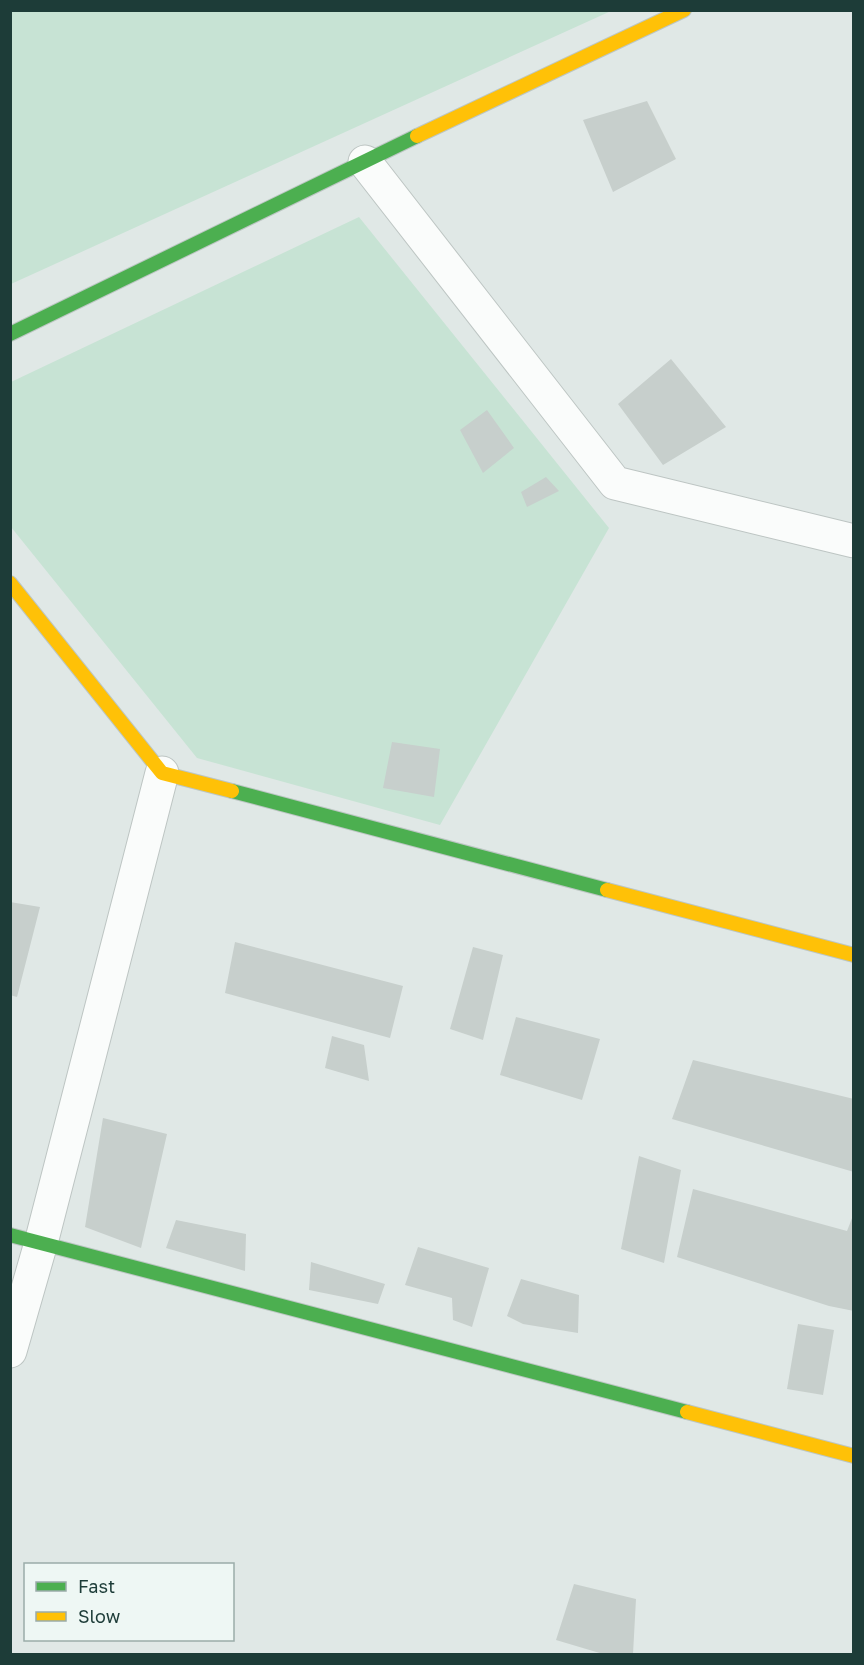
<svg xmlns="http://www.w3.org/2000/svg" width="864" height="1665" font-family="'Golos Text',sans-serif">
<style>
.green{fill:#c7e3d4}
.building{fill:#c7cfcc}
.lines{fill:none;stroke-linecap:round;stroke-linejoin:round}
.street-casing{stroke:#bdc5c3;stroke-width:35}
.fast-casing{stroke:#bcc6c3;stroke-width:16}
.slow-casing{stroke:#bcc6c3;stroke-width:16}
.street{stroke:#fafcfb;stroke-width:33}
.fast{stroke:#4caf50;stroke-width:14}
.slow{stroke:#ffc107;stroke-width:14}
</style>
<rect width="100%" height="100%" fill="#e0e8e6"/>
<!-- green -->
<path class="green" d="M11,10H611V11L11,284Z
M359,217L609,528L440,825L197,758L11,527V382Z"/>
<!-- building -->
<path class="building" d="M647,101L676,159L613,192L583,120Z
M671,359L726,427L663,465L618,404Z
M487,410L514,448L483,473L460,430Z
M546,477L559,491L527,507L521,492Z
M392,742L440,749L434,797L383,788Z
M10,902L40,907L17,997L10,995Z
M235,942L403,986L390,1038L225,993Z
M473,947L503,955L483,1040L450,1029Z
M516,1017L600,1039L582,1100L500,1075Z
M332,1036L364,1045L369,1081L325,1068Z
M693,1060L854,1099V1172L672,1119Z
M103,1118L167,1134L141,1248L85,1227Z
M639,1156L681,1170L664,1263L621,1249Z
M693,1189L847,1231L854,1213V1311L829,1306L677,1257Z
M176,1220L246,1234L245,1271L166,1248Z
M418,1247L489,1268L472,1327L453,1320L452,1298L405,1285Z
M311,1262L385,1284L378,1304L309,1290Z
M521,1279L579,1295L578,1333L523,1324L507,1316Z
M798,1324L834,1330L823,1395L787,1389Z
M574,1584L636,1599L633,1654H603L556,1640Z"/>
<g class="lines">
<!-- street casing -->
<g class="street-casing">
<path id="street" d="M365,162L615,483L854,541
M10,1351L41,1243L162,773"/>
</g>
<!-- fast casing -->
<g class="fast-casing">
<path id="fast" d="M10,334L417,136
M232,791L607,890
M10,1235L687,1412"/>
</g>
<!-- slow casing -->
<g class="slow-casing">
<path id="slow" d="M417,136L684,10
M10,583L162,773L232,791
M607,890L854,955
M687,1412L854,1456"/>
</g>
<!-- street -->
<use href="#street" class="street"/>
<!-- fast -->
<use href="#fast" class="fast"/>
<!-- slow -->
<use href="#slow" class="slow"/>
</g>
<!-- border -->
<rect width="864" height="1665" fill="none" stroke="#1d3c38" stroke-width="24"/>
<!-- legend -->
<rect x="24" y="1563" width="210" height="78" fill="#eef7f4" stroke="#9aaca9" stroke-width="1.5"/>
<rect x="36" y="1582" width="30" height="9" fill="#4caf50" stroke="#9aaca9" stroke-width="1.5"/>
<text x="78" y="1593" font-size="18" fill="#1d3c38">Fast</text>
<rect x="36" y="1612" width="30" height="9" fill="#ffc107" stroke="#9aaca9" stroke-width="1.5"/>
<text x="78" y="1623" font-size="18" fill="#1d3c38">Slow</text>
</svg>
